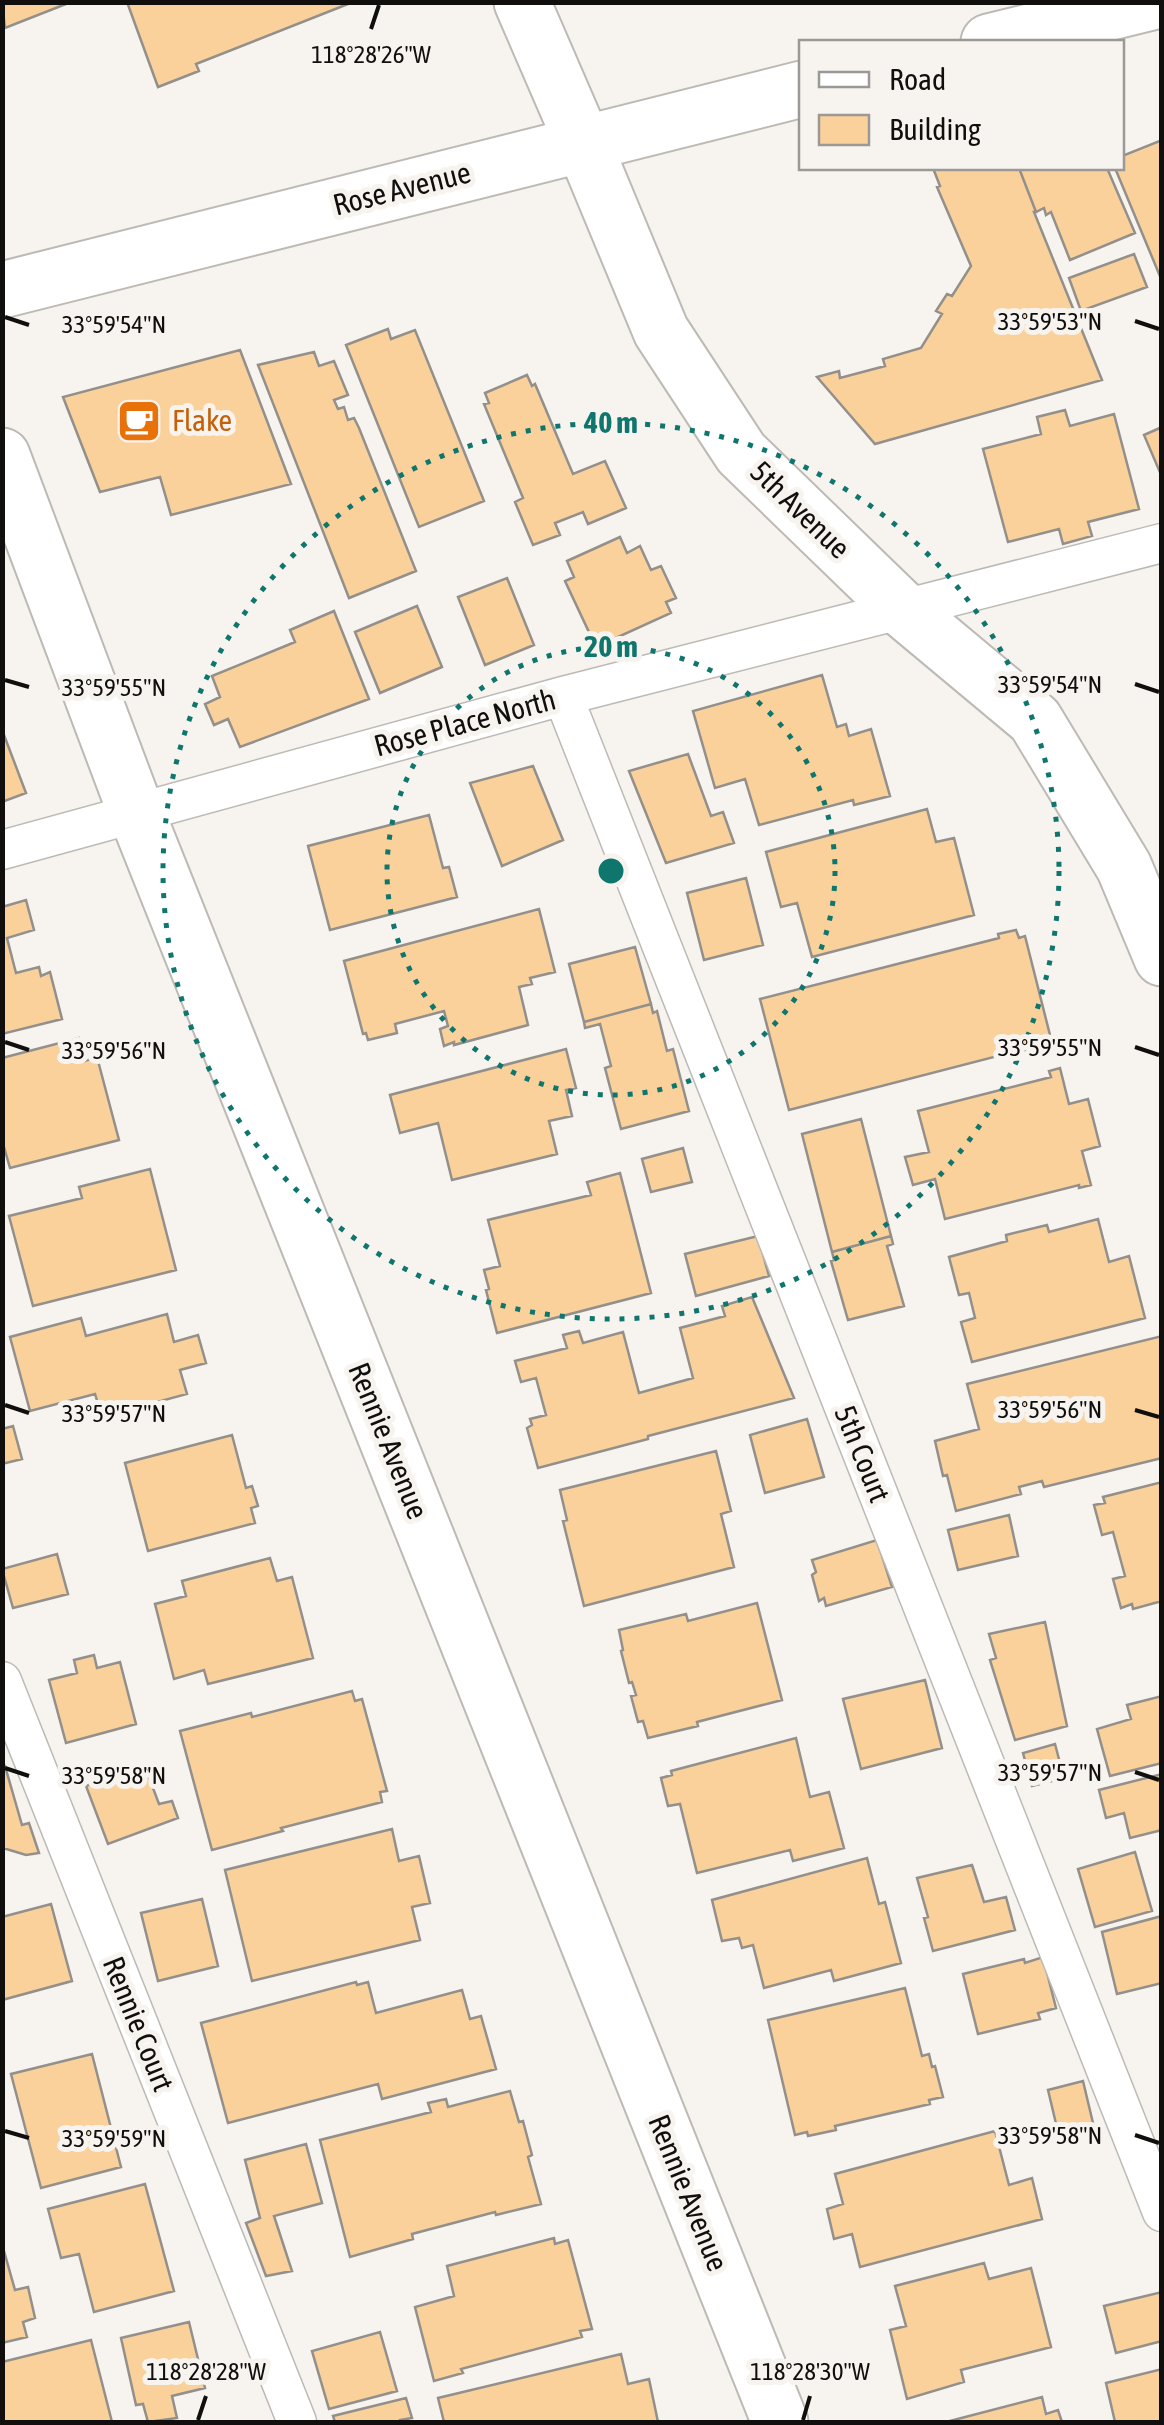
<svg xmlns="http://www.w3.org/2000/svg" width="1164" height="2425" font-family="'Asap Condensed',sans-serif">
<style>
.building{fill:#fad19b;stroke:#93908c;stroke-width:2.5}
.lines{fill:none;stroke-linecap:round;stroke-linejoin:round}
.lane-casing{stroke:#bdbab6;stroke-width:41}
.street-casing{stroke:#bdbab6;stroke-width:59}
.secondary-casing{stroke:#bdbab6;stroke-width:59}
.lane{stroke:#fff;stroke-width:38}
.street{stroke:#fff;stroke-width:55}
.secondary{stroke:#fff;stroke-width:55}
.ticks{fill:none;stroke:#100f0e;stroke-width:4}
.ring{fill:none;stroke:#0f766e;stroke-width:5;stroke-dasharray:5 10}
.labels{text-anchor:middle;stroke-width:10;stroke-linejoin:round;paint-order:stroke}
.street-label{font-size:30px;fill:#100f0e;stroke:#f7f3ef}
.food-label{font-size:30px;fill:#c56008;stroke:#f7f3ef;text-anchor:start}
.ticks-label{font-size:25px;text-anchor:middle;fill:#100f0e;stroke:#f7f3ef;stroke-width:10;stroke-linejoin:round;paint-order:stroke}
.centre{fill:#0f766e;stroke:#f7f3ef;stroke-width:5}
.ring-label{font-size:30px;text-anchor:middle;font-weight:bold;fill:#0f766e;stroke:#f7f3ef;stroke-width:10;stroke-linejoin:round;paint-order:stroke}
</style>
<rect width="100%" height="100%" fill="#f7f3ef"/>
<!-- building -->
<path class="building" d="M2,2H71L5,28Z
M127,2H353L196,64L199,71L158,87Z
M1162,140V281L1115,168H1122V156Z
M933,168H1019L1036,212H1034L1102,380L875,444L817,377L839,371L840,378L885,366L883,359L921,348L942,314L936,311L947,294L952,296L971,266L937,187L940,186Z
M1019,168H1107L1135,233L1070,260L1051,212L1046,215L1044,208L1036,212Z
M1134,254L1147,287L1081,311L1069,278Z
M388,329L391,339L415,330L484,501L419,527L346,345Z
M240,350L291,484L171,515L160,477L100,492L63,397Z
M314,352L319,366L334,361L348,395L334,400L338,409L344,407L348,420L354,418L359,428L416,571L349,598L258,365Z
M527,375L532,386L535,384L573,474L605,461L626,508L588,524L583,512L555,523L560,535L533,545L515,502L523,498L484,404L489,403L485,393Z
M1065,410L1070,426L1114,414L1139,509L1088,522L1092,536L1063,544L1059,529L1008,542L983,449L1041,434L1037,417Z
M1162,427V477L1144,435Z
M620,537L627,553L640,546L651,570L661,566L676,598L666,602L671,613L596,647L565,581L574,577L567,561Z
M507,578L534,645L485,665L458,597Z
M417,606L442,667L380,693L355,632Z
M334,611L369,699L240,747L228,719L214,725L205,704L220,697L212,676L295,642L290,630Z
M822,675L837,727L846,724L849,736L871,729L890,796L854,805L853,800L759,825L745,779L715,788L693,711Z
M4,735L26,793L2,802V736Z
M688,754L711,816L723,812L734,843L666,863L629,771Z
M533,766L563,840L502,866L470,783Z
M927,809L936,842L954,838L974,915L812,957L797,903L781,907L766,852Z
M429,815L443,868L449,867L457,897L330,930L308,846Z
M746,878L763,945L704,960L687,893Z
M26,900L34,930L7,938L16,973L39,967L41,976L50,972L62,1019L2,1034V907Z
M539,909L555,972L530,978L532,984L519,987L528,1025L454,1045V1042L444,1046L440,1029L448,1026L444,1011L395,1024L397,1033L368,1040L366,1033L363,1034L344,961Z
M1016,930L1019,938L1025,936L1051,1039L1045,1040L1048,1050L1027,1055L1025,1049L789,1110L760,999L999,938L998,934Z
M635,947L651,1004L584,1022L569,964Z
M651,1004L653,1013L657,1011L667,1051L673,1049L689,1111L621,1129L605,1068L611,1066L600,1024L585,1028L584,1022Z
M79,1038L85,1061L97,1057L119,1140L10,1168L2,1140V1058Z
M566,1049L576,1088L566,1090L572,1116L549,1121L557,1154L452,1180L438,1123L400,1133L390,1095Z
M1060,1068L1069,1104L1088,1099L1100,1146L1082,1151L1091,1185L1079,1188V1185L945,1219L935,1179L913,1185L905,1157L929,1152L918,1111L1051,1077L1049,1071Z
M861,1119L891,1236L832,1252L802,1134Z
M683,1148L692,1182L651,1192L642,1159Z
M150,1169L176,1270L33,1306L9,1216L82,1198L79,1187Z
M620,1173L651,1293L497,1333L486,1290L489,1289L484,1270L500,1266L488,1220L591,1195L587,1182Z
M1098,1219L1109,1262L1129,1256L1145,1318L972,1362L961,1322L975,1318L969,1293L959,1295L949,1257L1007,1241L1006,1235L1047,1225L1049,1232Z
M758,1236L769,1276L696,1296L685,1254Z
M891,1236L893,1244L887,1246L904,1306L848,1320L831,1261L834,1260L832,1252Z
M752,1297L794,1398L648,1436V1439L538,1468L527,1428L532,1425L530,1419L546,1415L536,1378L521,1382L515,1361L567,1348L563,1335L579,1331L583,1343L623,1332L639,1393L693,1378L680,1328L725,1316L722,1306Z
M167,1314L174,1342L198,1335L206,1363L180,1370L187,1394L102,1417L95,1394L30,1411L10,1337L81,1318L86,1336Z
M1162,1336V1458L1044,1487L1042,1481L1019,1487L1021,1494L956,1511L947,1475L943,1476L935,1441L979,1429L967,1384Z
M807,1419L824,1477L765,1493L750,1435Z
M13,1426L22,1459L2,1464V1429Z
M232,1435L246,1488L252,1486L258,1506L251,1508L255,1523L148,1551L125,1463Z
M716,1451L731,1511L721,1514L734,1567L584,1606L563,1521L567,1520L560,1490Z
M1162,1482V1601L1133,1609L1132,1604L1121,1608L1113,1579L1125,1576L1113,1532L1102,1535L1094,1505L1105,1503L1103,1497Z
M1009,1515L1018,1556L958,1570L948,1530Z
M877,1540L892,1587L826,1606L824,1598L819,1601L812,1575L816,1572L812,1560Z
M57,1554L68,1594L13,1608L2,1569Z
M270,1558L277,1581L292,1577L313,1658L208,1684L204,1670L174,1679L155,1604L186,1596L182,1581Z
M757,1603L782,1700L697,1722L698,1726L648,1738L643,1721L638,1722L631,1696L636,1695L632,1682L629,1683L621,1651L623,1650L619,1630L686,1614L688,1621Z
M1045,1622L1067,1726L1015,1740L990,1660L996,1658L989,1634Z
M94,1655L97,1668L120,1662L136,1724L66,1743L49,1680L77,1673L74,1660Z
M925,1680L942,1748L861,1769L843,1699Z
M352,1691L355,1701L362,1699L387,1791L380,1792L382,1802L281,1828L283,1831L212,1850L180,1731L251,1713L252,1717Z
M1162,1696V1763L1110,1776L1097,1729L1131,1719L1127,1705Z
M796,1738L810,1797L829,1792L844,1848L793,1861L790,1850L697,1873L680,1804L668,1806L661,1778L672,1775L671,1771Z
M1055,1744L1064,1778L1032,1786L1023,1753Z
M144,1764L159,1804L172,1801L178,1818L108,1844L86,1786Z
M5,1766L22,1825L29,1823L39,1853L26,1855L3,1848L2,1767Z
M1162,1774V1830L1130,1838L1124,1813L1106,1818L1099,1790Z
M392,1829L399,1861L419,1856L430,1903L412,1907L420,1940L252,1981L225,1870Z
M1135,1852L1152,1911L1095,1927L1078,1869Z
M867,1858L879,1904L885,1902L901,1963L834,1981L831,1970L764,1988L753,1945L742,1948L739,1938L722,1941L712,1900Z
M972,1865L984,1902L1006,1897L1015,1930L933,1951L924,1918L928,1917L917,1878Z
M202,1899L218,1966L158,1981L141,1913Z
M51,1904L72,1981L2,2000V1917Z
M1162,1916V1983L1117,1994L1102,1932Z
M1043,1957L1056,2008L1038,2013L1040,2019L978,2034L963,1974L1024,1959L1025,1963Z
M356,1982L357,1985L368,1982L376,2013L462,1990L470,2019L481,2016L496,2069L382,2099L378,2084L228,2123L201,2023Z
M905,1988L922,2056L929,2054L932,2067L935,2066L943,2097L929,2100L930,2104L835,2126L836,2130L808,2136L807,2132L795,2135L768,2020Z
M92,2054L121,2167L41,2188L11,2074Z
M1083,2081L1093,2123L1058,2132L1048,2090Z
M510,2091L519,2122L523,2121L532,2155L528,2157L541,2204L496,2215L495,2212L412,2234L413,2239L350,2257L320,2140L431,2112L428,2103L446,2099L448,2107Z
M995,2131L1009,2185L1032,2178L1042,2219L860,2267L852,2234L834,2239L827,2209L843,2204L835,2174Z
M306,2144L322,2203L274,2216L292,2271L266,2276L246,2223L260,2218L245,2160Z
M145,2184L174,2291L94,2312L79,2254L61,2258L48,2209Z
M554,2238L555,2244L568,2240L592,2329L580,2331L582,2337L461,2369L463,2373L434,2381L415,2307L454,2296L447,2266Z
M2,2244L15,2290L28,2287L35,2318L23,2322L27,2337L2,2343Z
M984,2263L989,2279L1031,2268L1051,2347L961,2370L964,2382L907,2399L890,2330L906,2326L895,2286Z
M1162,2292V2341L1116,2353L1104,2306Z
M189,2322L205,2388L172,2396L177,2418L148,2422L143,2404L136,2405L121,2338Z
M380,2332L397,2391L329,2409L312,2351Z
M91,2340L112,2422H2V2362Z
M621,2354L628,2384L649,2379L658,2422H444L438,2398Z
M1162,2369V2422H1115L1106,2383Z
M1042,2397L1046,2414L1058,2410L1062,2422H946Z
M406,2398L412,2418L400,2420V2422H335L333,2416Z"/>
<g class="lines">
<!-- lane casing -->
<g class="lane-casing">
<path id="lane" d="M563,696L1162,2212
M2,850L563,696L1162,543
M2,1681L297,2422"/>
</g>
<!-- street casing -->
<g class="street-casing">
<path id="street" d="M522,2L583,143L661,331L741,453L902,609L1035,720L1124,867L1162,958
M2,456L136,812L780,2422"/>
</g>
<!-- secondary casing -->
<g class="secondary-casing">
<path id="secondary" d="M989,42L1151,2
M2,290L802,89"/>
</g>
<!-- lane -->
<use href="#lane" class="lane"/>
<!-- street -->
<use href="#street" class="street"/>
<!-- secondary -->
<use href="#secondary" class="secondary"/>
</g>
<!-- ticks -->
<path class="ticks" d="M371,29L379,5M5,317L29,325M1135,321L1159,329M5,680L29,687M1135,684L1159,692M5,1042L29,1050M1135,1047L1159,1055M5,1405L29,1413M1135,1410L1159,1417M5,1768L29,1776M1135,1772L1159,1780M5,2131L29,2138M1135,2135L1159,2143M198,2420L206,2396M803,2420L810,2396"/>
<!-- distance rings -->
<g class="ring">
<circle cx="611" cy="871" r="224"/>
<circle cx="611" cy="871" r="448"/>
</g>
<!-- icons -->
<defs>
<g id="cafe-square" transform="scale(2.25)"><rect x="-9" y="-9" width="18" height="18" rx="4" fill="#e8710a" stroke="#f7f3ef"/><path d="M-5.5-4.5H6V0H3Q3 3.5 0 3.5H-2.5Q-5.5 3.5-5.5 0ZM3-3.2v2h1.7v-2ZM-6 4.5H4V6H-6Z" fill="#fff"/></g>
</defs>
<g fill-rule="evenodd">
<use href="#cafe-square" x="139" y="421"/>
</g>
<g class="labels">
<!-- street labels -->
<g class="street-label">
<text transform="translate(402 189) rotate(-14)" y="10">Rose Avenue</text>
<text transform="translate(800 510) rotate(44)" y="10">5th Avenue</text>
<text transform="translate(465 723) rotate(-15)" y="10">Rose Place North</text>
<text transform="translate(388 1441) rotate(68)" y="10">Rennie Avenue</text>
<text transform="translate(862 1454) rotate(68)" y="10">5th Court</text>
<text transform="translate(138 2024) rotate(68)" y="10">Rennie Court</text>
<text transform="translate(688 2193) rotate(68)" y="10">Rennie Avenue</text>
</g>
<!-- food labels -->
<g class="food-label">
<text x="172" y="431">Flake</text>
</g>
</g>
<g class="ticks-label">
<text x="371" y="63">118°28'26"W</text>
<text x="1050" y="330">33°59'53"N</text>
<text x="114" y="333">33°59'54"N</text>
<text x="1050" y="693">33°59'54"N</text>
<text x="114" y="696">33°59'55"N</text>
<text x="1050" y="1056">33°59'55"N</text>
<text x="114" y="1059">33°59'56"N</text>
<text x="1050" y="1418">33°59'56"N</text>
<text x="114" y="1422">33°59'57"N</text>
<text x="1050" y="1781">33°59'57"N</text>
<text x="114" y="1784">33°59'58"N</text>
<text x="1050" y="2144">33°59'58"N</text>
<text x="114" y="2147">33°59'59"N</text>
<text x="206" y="2380">118°28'28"W</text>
<text x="810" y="2380">118°28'30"W</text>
</g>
<circle cx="611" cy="871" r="15" class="centre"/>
<g class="ring-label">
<text x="611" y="433">40 m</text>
<text x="611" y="657">20 m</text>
</g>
<!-- border -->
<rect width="1164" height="2425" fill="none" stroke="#100f0e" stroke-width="10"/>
<!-- legend -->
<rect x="799" y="40" width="325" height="130" fill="#f7f3ef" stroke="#9b9895" stroke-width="2.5"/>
<rect x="819" y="72" width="50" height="15" fill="#ffffff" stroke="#9b9895" stroke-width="2.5"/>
<text x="889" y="90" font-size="30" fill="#100f0e">Road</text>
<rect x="819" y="115" width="50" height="30" fill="#fad19b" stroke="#9b9895" stroke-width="2.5"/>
<text x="889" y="140" font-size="30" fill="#100f0e">Building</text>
</svg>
